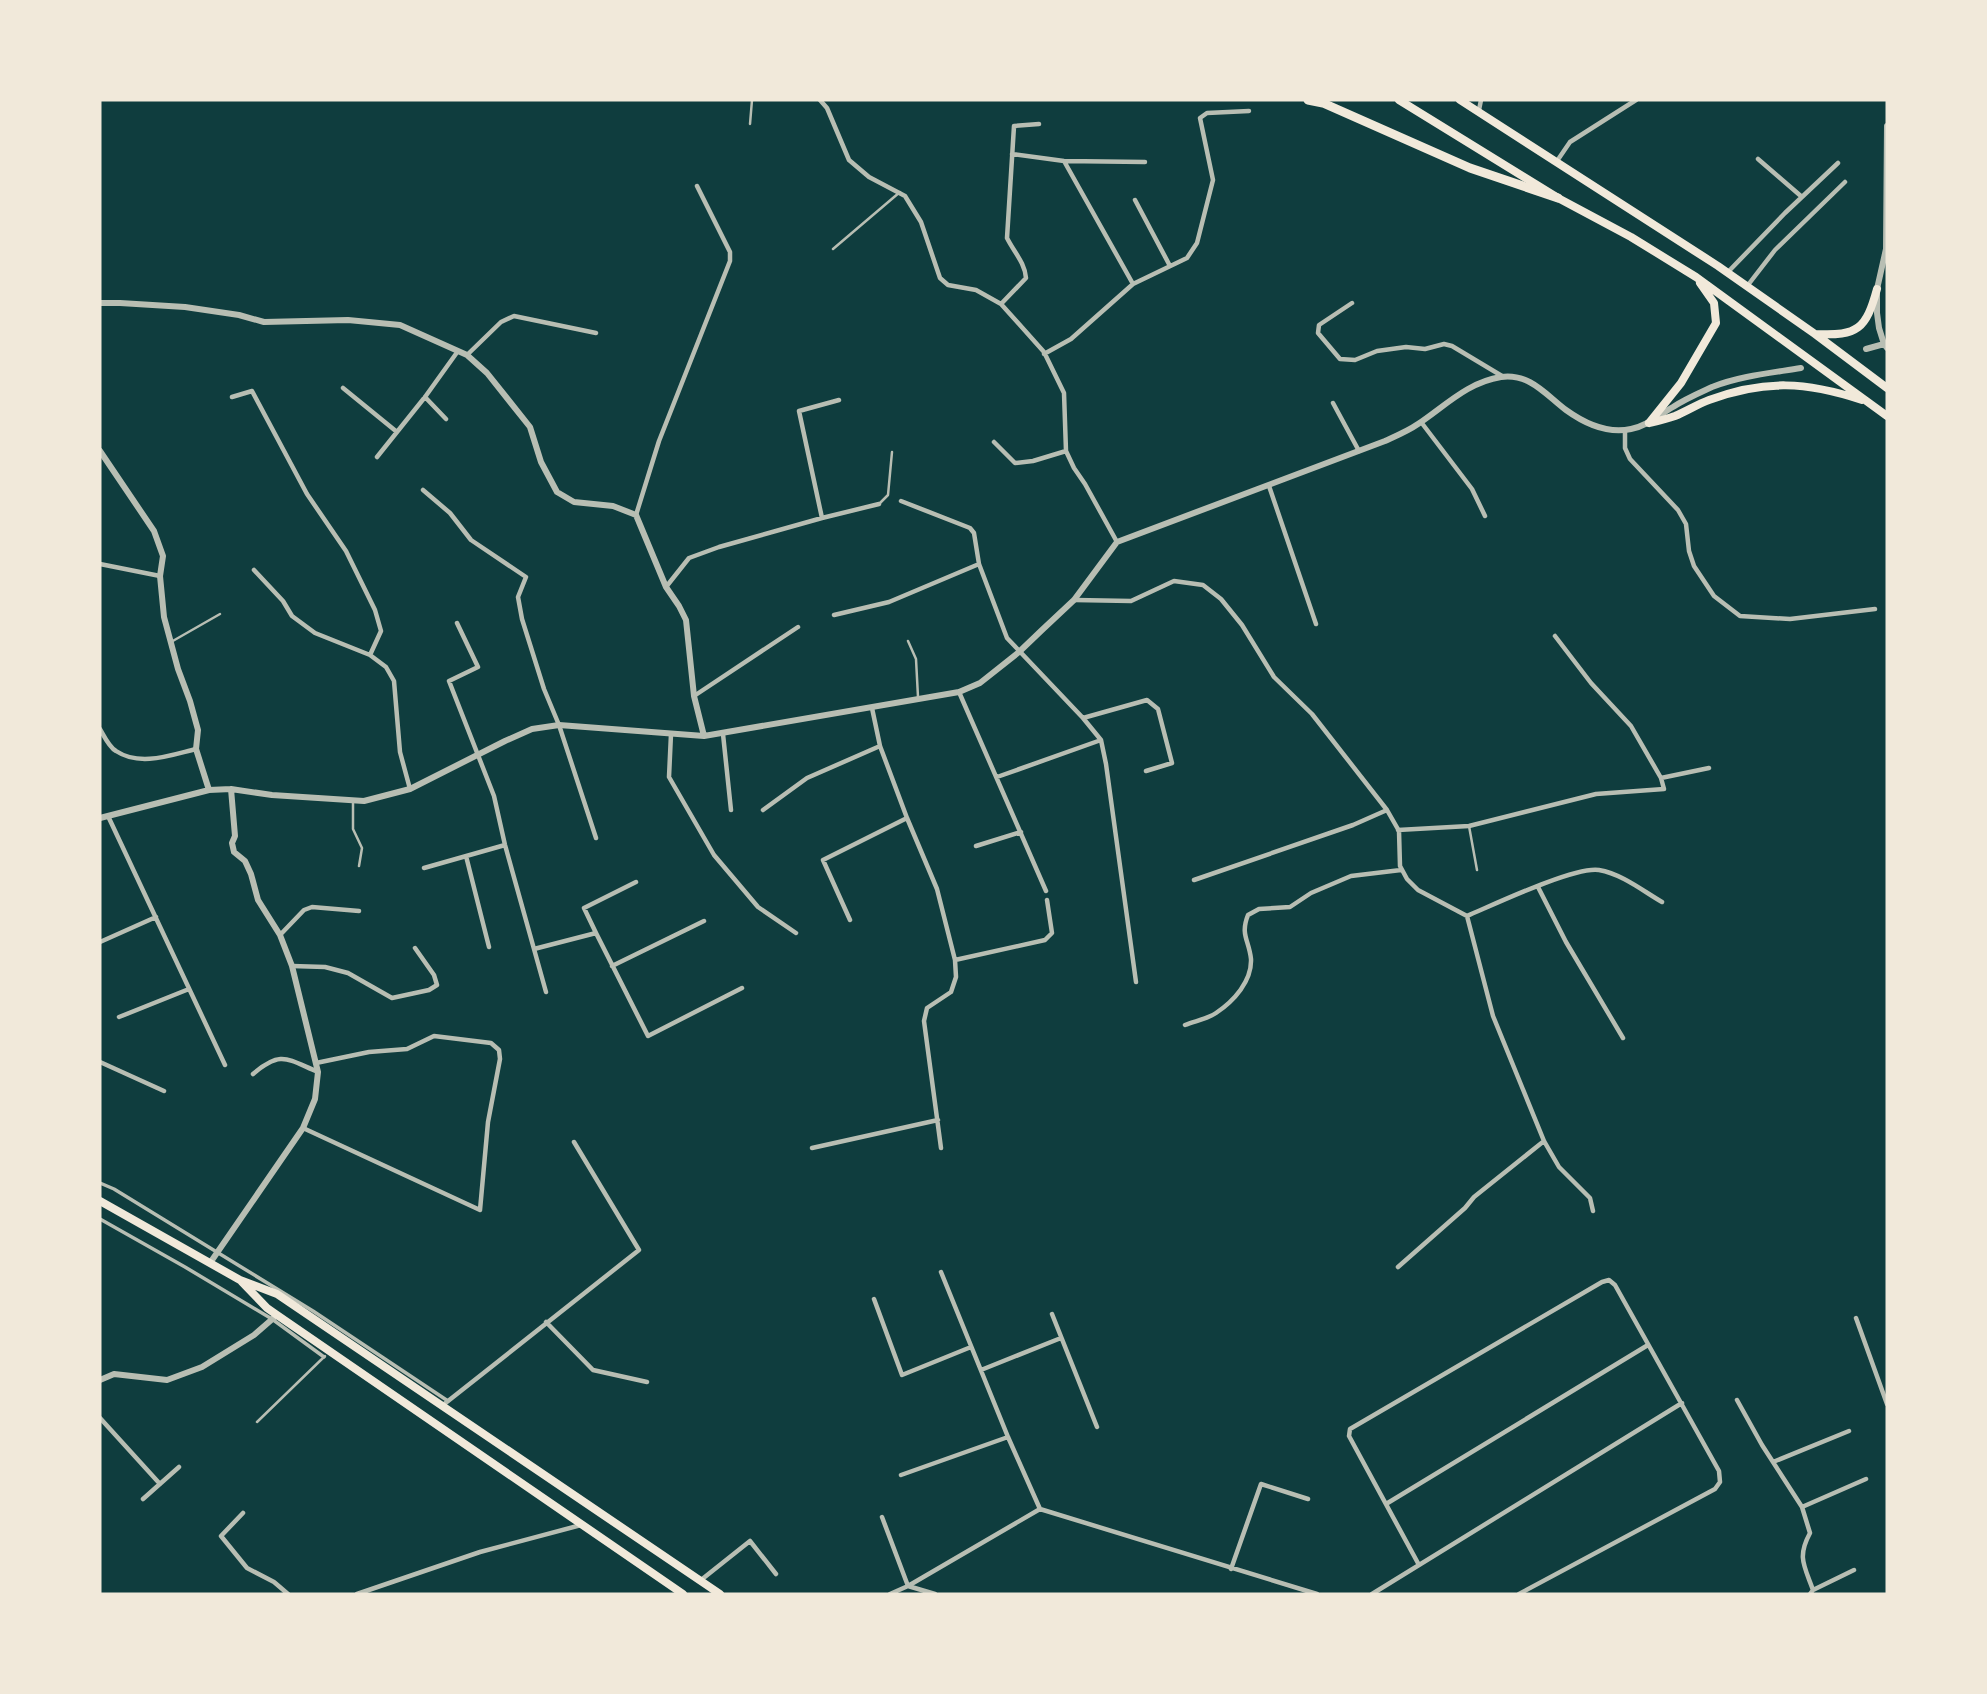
<svg xmlns="http://www.w3.org/2000/svg" width="1987" height="1694" font-family="'DejaVu Sans',sans-serif">
<style>
.lines{fill:none;stroke-linecap:round;stroke-linejoin:round}
.service{stroke:#b8beb3;stroke-width:2.5}
.pedestrian{stroke:#b8beb3;stroke-width:3.5}
.minor{stroke:#b8beb3;stroke-width:4.5}
.tertiary{stroke:#b8beb3;stroke-width:6}
.primary{stroke:#f1e9da;stroke-width:8}
.trunk{stroke:#f1e9da;stroke-width:8}
.motorway{stroke:#f1e9da;stroke-width:9}
</style>
<rect width="100%" height="100%" fill="#0f3d3e"/>
<g class="lines">
<!-- service -->
<path class="service" d="M750,124L752,100
M833,249L900,192
M879,504L888,495L892,452
M908,641L916,659L918,697
M171,642L220,614
M353,800V829L362,848L359,866
M1469,826L1477,870
M257,1422L325,1356"/>
<!-- pedestrian -->
<path class="pedestrian" d="M100,1183L114,1189L313,1311L448,1401
M100,1219L185,1267L272,1319L324,1357"/>
<!-- minor -->
<path class="minor" d="M820,100L827,108L849,160L869,177L905,196L921,222L940,278L948,285L976,290L1001,304L1044,352L1064,393L1066,451L1074,468L1085,484L1117,542
M1479,110L1481,100
M1012,154L1064,161L1145,162
M1758,159L1802,197
M1064,161L1133,284
M1557,161L1570,142L1636,100
M1135,200L1170,266
M1728,272L1785,213L1838,163
M1748,285L1775,250L1845,182
M1352,303L1319,325L1318,333L1340,359L1355,360L1377,351L1406,347L1425,349L1444,344L1452,346L1502,376
M1001,304L1026,278C1025,263 1014,252 1007,238L1014,126L1039,124
M1044,354L1071,339L1133,284L1187,258L1197,243L1213,180L1200,118L1207,113L1249,111
M467,355L501,322L514,316L596,333
M343,388L397,432
M232,397L252,391L307,494L346,551L375,610L381,631L370,655
M425,397L446,419
M1333,403L1359,451
M1421,422L1472,489L1485,516
M1625,430V448L1630,459L1678,510L1686,524L1689,551L1694,566L1714,596L1740,616L1790,619L1875,609
M994,442L1015,463L1033,461L1066,451
M377,457L425,397L458,351
M1269,486L1316,624
M423,490L450,513L471,540L526,577L518,597L522,619L544,689L559,725L596,838
M901,501L970,528L974,533L979,564L1007,638L1083,718L1101,740L1106,764L1136,982
M636,515L659,441L730,261V252L697,186
M822,518L799,411L839,400
M100,564L160,576
M254,570L283,601L292,616L315,633L370,655L386,667L394,681L400,752L410,789
M666,587L689,558L719,547L822,518L879,504
M1075,600L1131,601L1174,581L1203,585L1221,599L1242,625L1274,677L1312,714L1387,810L1399,831L1400,866L1407,879L1418,890L1467,916
M834,615L889,602L979,564
M457,623L478,667L449,681L494,796L505,845L546,992
M959,692L1046,891
M694,696L798,627
M872,708L880,746L907,818L937,889L955,960L956,977L951,992L927,1008L924,1021L941,1148
M1083,718L1147,700L1158,709L1172,763L1146,771
M100,729C104,736 109,747 116,751C140,767 171,755 196,749
M671,734L669,777L714,855L758,907L796,933
M723,734L731,810
M997,777L1101,740
M1661,778L1709,768
M763,810L807,778L880,746
M108,816L225,1065
M1398,830L1469,826L1596,794L1664,789L1661,778L1631,726L1591,683L1555,636
M976,846L1021,832
M466,856L489,947
M424,868L505,845
M1194,880L1353,825L1387,810
M1538,887L1566,942L1623,1038
M1467,916L1493,1016L1544,1141L1559,1167L1590,1198L1593,1211
M1467,916C1493,905 1575,866 1599,870C1622,874 1643,891 1662,902
M850,920L823,860L907,818
M596,933L584,908L636,882
M280,935L304,910L312,907L359,911
M100,942L156,917
M534,949L596,933L648,1036L742,988
M955,960L1045,940L1052,933L1047,900
M292,966L325,967L348,973L392,998L429,990L437,985L434,975L415,948
M612,966L704,921
M119,1017L189,989
M1185,1025C1195,1021 1207,1019 1216,1013C1234,1001 1252,981 1251,959C1249,940 1240,935 1248,915L1259,909L1290,907L1311,893L1351,876L1401,870
M100,1062L164,1091
M253,1074C281,1050 287,1059 318,1072
M303,1128L480,1210L488,1122L500,1059L499,1050L491,1043L434,1036L407,1049L369,1052L316,1063
M812,1148L938,1120
M1398,1267L1465,1208L1474,1197L1544,1141
M941,1272L1008,1437L1040,1509
M874,1299L902,1375L971,1347
M1052,1314L1097,1427
M1856,1318L1887,1404
M546,1322L593,1370L647,1382
M981,1370L1061,1338
M1737,1400L1762,1445L1802,1507L1810,1533C1797,1557 1804,1565 1813,1590L1810,1594
M443,1405L639,1250L574,1142
M100,1418L160,1484
M1773,1462L1849,1431
M901,1475L1008,1437
M143,1499L179,1467
M1386,1504L1648,1345
M1802,1507L1866,1479
M1040,1509L1317,1594
M243,1513L221,1536L247,1568L274,1582L288,1594
M882,1517L908,1586L935,1594
M1419,1565L1349,1436L1350,1429L1602,1282L1609,1280L1615,1285L1719,1471L1720,1482L1715,1489L1519,1594
M1231,1569L1261,1484L1308,1499
M701,1580L750,1541L776,1574
M1813,1590L1854,1570
M357,1594L480,1552L581,1525
M890,1594L908,1586L1040,1509
M1372,1594L1682,1403"/>
<!-- tertiary -->
<path class="tertiary" d="M1887,126L1886,249L1877,289V313L1879,328L1884,344L1887,348
M100,303H120L185,307L239,315L264,322L348,320L400,325L467,355L487,373L530,427L541,462L557,492L574,502L613,506L636,515L666,587L679,606L686,620L694,696L704,736
M1866,349L1884,344
M100,451L154,531L163,556L160,576L164,617L178,669L190,701L198,730L196,749L209,790
M100,818L209,790L231,789L272,795L364,801L410,789L505,741L532,729L559,725L704,736L959,692L980,683L1019,652L1042,630L1074,600L1117,542L1385,441C1396,436 1408,431 1418,424C1445,406 1468,382 1501,377C1530,373 1546,395 1566,410C1584,423 1608,434 1631,429C1647,426 1659,415 1673,407C1685,399 1699,393 1712,387C1740,376 1771,373 1801,368
M210,1263L303,1128L315,1099L318,1072L292,966L280,935L258,900L251,874L245,861L234,852L232,843L235,836L231,789
M100,1380L114,1374L167,1380L202,1367L254,1335L277,1315"/>
<!-- primary -->
<path class="primary" d="M100,1201L240,1280L277,1294L720,1594
M242,1282L267,1308L277,1315L683,1594"/>
<!-- trunk -->
<path class="trunk" d="M1399,100L1558,198L1631,237L1696,277L1887,416
M1460,100L1718,266L1815,334L1887,388
M1816,334C1858,336 1866,329 1877,289
M1649,423C1658,421 1667,419 1675,416C1687,411 1698,404 1709,400C1765,379 1807,382 1862,400
M1649,423L1681,383L1716,323L1714,303L1700,283"/>
<!-- motorway -->
<path class="motorway" d="M1308,100L1323,103L1470,168L1558,198"/>
</g>
<!-- border -->
<rect width="1987" height="1694" fill="none" stroke="#f1e9da" stroke-width="203"/>
</svg>
